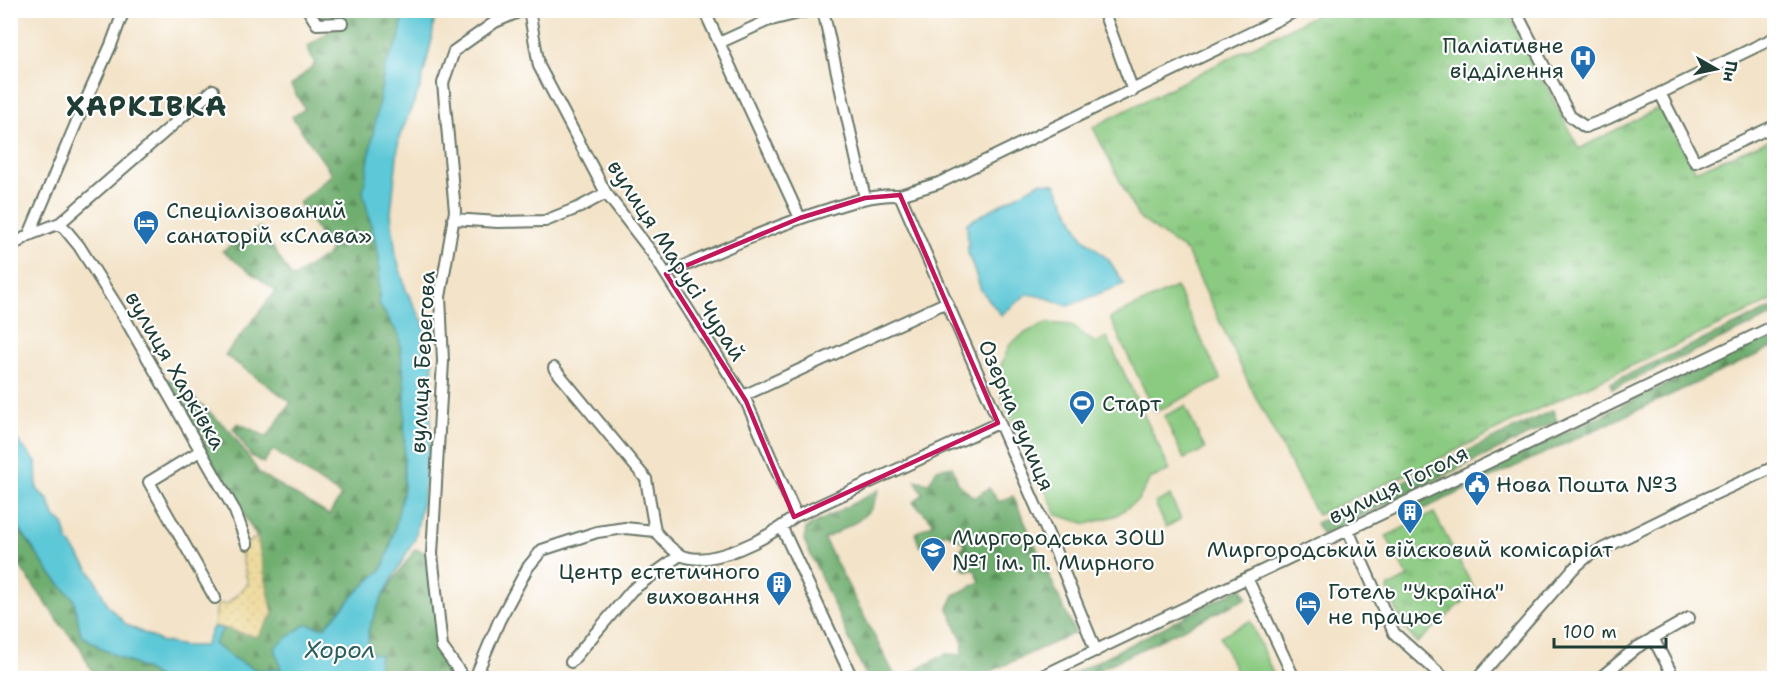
<svg xmlns="http://www.w3.org/2000/svg" width="1785" height="689" font-family="'Shantell Sans',sans-serif">
<style>
.grass{fill:url(#grass-tufts);stroke:#55845a;stroke-width:1.5}
.forest{fill:url(#forest-firs);stroke:#487652;stroke-width:1.5}
.sand{fill:url(#sand-dots);stroke:#868c69;stroke-width:1.5}
.pitch{fill:#8bca81;stroke:#55845a;stroke-width:1.5}
.water{fill:#5dc8d7;stroke:#3e8286;stroke-width:1.5}
.lines{fill:none;stroke-linecap:round;stroke-linejoin:round}
.minor-casing{stroke:#697768;stroke-width:14}
.minor{stroke:#fff;stroke-width:10}
.marked{fill:none;stroke:#c2185b;stroke-width:4.5;stroke-linejoin:round}
.labels{text-anchor:middle;stroke-width:4.5;stroke-linejoin:round;paint-order:stroke}
.poi-label{font-size:22px;fill:#1f3d34;stroke:#fff;text-anchor:start}
.street-label{font-size:22px;fill:#1f3d34;stroke:#fff}
.water-label{font-size:24px;font-style:italic;fill:#2e605d;stroke:#fff}
.district-label{font-size:28px;font-weight:bold;letter-spacing:1.5px;fill:#1f3d34;stroke:#fff}
</style>
<defs>
<pattern id="grass-tufts" width="24" height="20" patternUnits="userSpaceOnUse" patternTransform="scale(1.5)"><rect width="24" height="20" fill="#8bca81"/><path d="M3 7l-1-3M5 7V3M7 7l1-3M15 17l-1-3M17 17v-4M19 17l1-3" fill="none" stroke="#71a56a"/></pattern>
<pattern id="forest-firs" width="22" height="20" patternUnits="userSpaceOnUse" patternTransform="scale(1.5)"><rect width="22" height="20" fill="#70ae6f"/><path d="M5 1l3.5 6h-7zM16 11l3.5 6h-7z" fill="#5b8f5c"/></pattern>
<pattern id="sand-dots" width="8" height="8" patternUnits="userSpaceOnUse" patternTransform="scale(1.5)"><rect width="8" height="8" fill="#eeda9e"/><path d="M2 2h.1M6 6h.1" fill="none" stroke="#ccbc89" stroke-width="1.8" stroke-linecap="round"/></pattern>
</defs>
<rect width="100%" height="100%" fill="#fff"/>
<filter id="ink" filterUnits="userSpaceOnUse"><feTurbulence type="fractalNoise" baseFrequency=".0167" numOctaves="2"/><feDisplacementMap in="SourceGraphic" scale="12" xChannelSelector="R" yChannelSelector="G"/><feConvolveMatrix kernelMatrix="1 2 1 2 8 2 1 2 1" color-interpolation-filters="sRGB"/></filter>
<filter id="wash" filterUnits="userSpaceOnUse"><feTurbulence type="fractalNoise" baseFrequency=".008" numOctaves="4" result="noise"/><feDisplacementMap in="SourceGraphic" scale="24" xChannelSelector="R" yChannelSelector="G"/><feGaussianBlur stdDeviation="1.35" result="paint"/><feColorMatrix in="noise" values="0 0 0 0 0 0 0 0 0 0 0 0 0 0 0 0 0 1.4 0 .05"/><feComposite in="paint" operator="in"/></filter>
<g filter="url(#wash)">
<rect width="100%" height="100%" fill="#f3e3c8"/>
<!-- grass -->
<path class="grass" d="M1323,11H1507L1579,149L1662,106L1695,171L1774,138V300L1538,409L1425,466L1317,515L1250,386L1187,252L1138,217L1093,127Z
M1434,513L1475,591L1417,643L1405,629L1387,588L1408,577L1386,536Z"/>
<!-- forest -->
<path class="forest" d="M308,11H404L399,40L385,67L369,218L379,257V304L399,335L405,388L404,489L390,548L382,569L360,589L324,628L306,624L295,634L282,669L256,670L231,657L214,644L223,628L257,636L273,614L257,537L165,382L172,378L230,431L260,474L329,515L341,496L273,450L263,463L251,456L233,428L238,423L267,437L291,402L225,355L276,291L222,251L260,227L292,278L331,252L299,203L332,174L292,117L305,109L291,86L315,64L307,47L341,23L317,24Z
M1774,307V315L1612,389L1610,383Z
M1774,333V347L1417,512L1415,505Z
M1553,410L1557,421L1322,535L1316,523Z
M952,466L958,483L974,498L989,488L999,502L1013,496L1075,633L976,678H902L946,654L962,655L963,643L948,608L954,595L980,582L975,570H964L958,553L966,543L946,533L920,547L915,533L934,523L913,502L923,494L915,480L929,483L937,469Z
M879,490L871,509L858,521L824,539L896,678H867L804,540L806,528Z
M10,516L49,572L74,599L81,635L104,650L148,671L159,678H106L91,670L80,647L61,625L17,562L11,559Z
M415,549L432,554L442,647L462,678H376L380,655L368,652V631L381,599Z
M1242,587L1247,598L1082,678H1065Z"/>
<!-- sand -->
<path class="sand" d="M257,537L273,614L257,637L223,628L214,627L217,604H227L248,584L240,548Z"/>
<!-- pitch -->
<path class="pitch" d="M1176,287L1221,380L1155,412L1110,318Z
M1046,323L1071,325L1095,343L1107,337L1170,470L1150,479L1139,499L1117,515L1087,524L1057,515L1004,404L997,375L1010,344L1027,332Z
M1185,406L1205,449L1184,459L1164,416Z
M1170,496L1181,519L1166,527L1155,503Z
M1250,621L1275,678H1239L1220,636Z"/>
<!-- water -->
<path class="water" d="M404,11H435L432,39L421,85L399,138L391,213L396,255L406,290L423,322L433,360L429,465L415,539L381,599L368,631V652L380,655L376,678H159L148,671L104,650L81,635L74,599L49,572L11,516V433L36,462L37,489L49,501L54,516L63,523L68,541L94,577L108,606L127,625L160,641L184,646H205L213,627L223,628L214,644L231,657L256,670L281,669L275,647L306,624L324,628L360,589L382,569L390,548L404,489L405,388L399,335L379,304V257L363,192L385,67L399,40Z
M1041,182L1055,184L1083,238L1109,260L1124,284L1068,306L1044,297L1027,294L1001,315L981,290L968,253L967,223Z"/>
</g>
<g filter="url(#ink)">
<g class="lines">
<!-- minor casing -->
<g class="minor-casing">
<path id="minor" d="M308,10L317,24L342,23
M529,10L539,66L606,193L653,254L746,401L793,508L794,517
M681,10H693
M704,10L800,218
M823,10L865,198
M1103,10L1133,91
M1515,10L1570,116L1585,127L1609,118L1774,38
M719,43L767,21L811,10
M1660,93L1695,162L1774,126
M900,195L939,183L1298,10
M453,219L498,222L545,221L580,207L606,193
M60,223L79,246L127,322L235,511L247,544
M29,235L60,223L213,90
M10,247L29,235L83,107L111,45L124,10
M666,274C720,251 773,226 829,209C853,201 875,194 900,195L1052,543L1096,651
M554,368L646,479L655,531
M743,396L947,302
M200,451L149,482L215,598
M782,528L852,678
M1348,530L1394,633L1444,678
M1247,578L1294,678
M1653,638L1674,678
M571,662L632,590L680,555
M464,678L442,647L432,554L443,361L440,297L455,211L443,83L454,51L495,22L523,10
M475,678L499,621L528,567L542,550L597,532L625,528L655,531C662,539 669,548 679,554C708,571 772,536 794,517L998,423
M1038,678L1774,326
M1478,678L1573,569L1588,556L1704,499L1774,467
M1600,678L1636,648L1689,618"/>
</g>
<!-- minor -->
<use href="#minor" class="minor"/>
</g>
</g>
<!-- marked area -->
<path class="marked" d="M900,195L998,423L794,517L746,401L666,274L800,218L865,198Z"/>
<!-- icons -->
<defs>
<g id="hospital-pin" transform="scale(1.35)"><path d="M0 17L-7.5 6A9.5 9.5 0 1 1 7.5 6Z" fill="#1f6fb2" stroke="#fff"/><path d="M-5-5h3v3.5h4V-5h3V5h-3V1.5h-4V5h-3Z" fill="#fff"/></g>
<g id="hotel-pin" transform="scale(1.35)"><path d="M0 17L-7.5 6A9.5 9.5 0 1 1 7.5 6Z" fill="#1f6fb2" stroke="#fff"/><path d="M-6-4.5h1.5V1H6V5H4.5V3h-9V5H-6ZM-4 0a1.8 1.8 0 1 1 3.6 0ZM.5 0V-2.5h3Q6-2.5 6 0Z" fill="#fff"/></g>
<g id="stadium-pin" transform="scale(1.35)"><path d="M0 17L-7.5 6A9.5 9.5 0 1 1 7.5 6Z" fill="#1f6fb2" stroke="#fff"/><path d="M0-5a6.5 5 0 1 0 0 10a6.5 5 0 1 0 0-10ZM-3.5-1.8h7v3.6h-7Z" fill="#fff"/></g>
<g id="civic-pin" transform="scale(1.35)"><path d="M0 17L-7.5 6A9.5 9.5 0 1 1 7.5 6Z" fill="#1f6fb2" stroke="#fff"/><path d="M-.6-6.5H3V-4.5H.6V-3L4-1V1h2V6H-6V1h2V-1L-.6-3ZM-1.2 2.5V6h2.4V2.5Z" fill="#fff"/></g>
<g id="building-pin" transform="scale(1.35)"><path d="M0 17L-7.5 6A9.5 9.5 0 1 1 7.5 6Z" fill="#1f6fb2" stroke="#fff"/><path d="M-4-6H4V6H1V3H-1V6H-4ZM-2.5-4.3h1.7v1.8h-1.7ZM.8-4.3h1.7v1.8H.8ZM-2.5-1h1.7V.8h-1.7ZM.8-1h1.7V.8H.8Z" fill="#fff"/></g>
<g id="school-pin" transform="scale(1.35)"><path d="M0 17L-7.5 6A9.5 9.5 0 1 1 7.5 6Z" fill="#1f6fb2" stroke="#fff"/><path d="M0-5L7-2L0 1L-7-2ZM-4 1L0 2.5L4 1V4Q0 6-4 4Z" fill="#fff"/></g>
</defs>
<g fill-rule="evenodd">
<use href="#hospital-pin" x="1583" y="58"/>
<use href="#hotel-pin" x="146" y="223"/>
<use href="#stadium-pin" x="1082" y="403"/>
<use href="#civic-pin" x="1477" y="484"/>
<use href="#building-pin" x="1410" y="512"/>
<use href="#school-pin" x="933" y="550"/>
<use href="#building-pin" x="779" y="584"/>
<use href="#hotel-pin" x="1308" y="604"/>
</g>
<g class="labels">
<!-- poi labels -->
<g class="poi-label">
<text x="1564" y="53" text-anchor="end">Паліативне<tspan x="1564" dy="25">відділення</tspan></text>
<text x="166" y="218">Спеціалізований<tspan x="166" dy="25">санаторій «Слава»</tspan></text>
<text x="1102" y="411">Старт</text>
<text x="1496" y="492">Нова Пошта №3</text>
<text x="952" y="545">Миргородська ЗОШ<tspan x="952" dy="25">№1 ім. П. Мирного</tspan></text>
<text x="1410" y="557" text-anchor="middle">Миргородський війсковий комісаріат</text>
<text x="760" y="579" text-anchor="end">Центр естетичного<tspan x="760" dy="25">виховання</tspan></text>
<text x="1328" y="599">Готель "Україна"<tspan x="1328" dy="25">не працює</tspan></text>
</g>
<!-- street labels -->
<g class="street-label">
<text transform="translate(677 260) rotate(57)" y="8">вулиця Марусі Чурай</text>
<text transform="translate(422 362) rotate(-87)" y="8">вулиця Берегова</text>
<text transform="translate(176 370) rotate(60)" y="8">вулиця Харківка</text>
<text transform="translate(1017 415) rotate(67)" y="8">Озерна вулиця</text>
<text transform="translate(1398 484) rotate(-26)" y="8">вулиця Гоголя</text>
</g>
<!-- water labels -->
<g class="water-label">
<text x="340" y="658">Хорол</text>
</g>
<!-- district labels -->
<g class="district-label">
<text x="147" y="116">ХАРКІВКА</text>
</g>
</g>
<!-- margin -->
<rect width="1785" height="689" fill="none" stroke="#fff" stroke-width="36"/>
<!-- north arrow -->
<g transform="translate(1716 69) rotate(99)" stroke="#ffffff" stroke-width="4.5" paint-order="stroke">
<path d="M0-4.5L10 22L0 15L-10 22Z" fill="#1f3d34"/>
<text y="-9" font-size="16" font-weight="bold" text-anchor="middle" fill="#1f3d34">Пн</text>
</g>
<!-- scale -->
<path d="M1554 638v9h112v-9" fill="none" stroke="#1f3d34" stroke-width="3"/>
<text x="1563" y="638" font-size="18" fill="#1f3d34" stroke="#ffffff" stroke-width="4.5" paint-order="stroke">100 m</text>
</svg>
